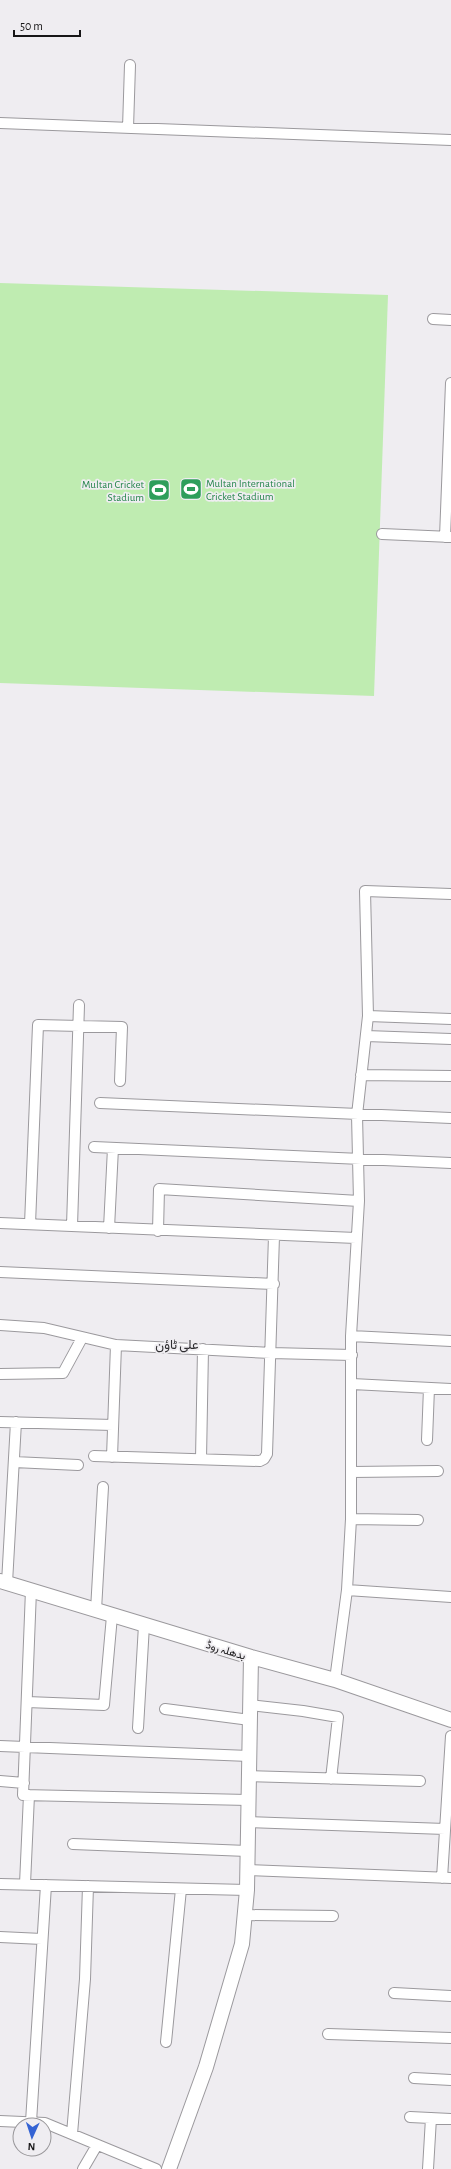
<svg xmlns="http://www.w3.org/2000/svg" width="451" height="2169" font-family="'Alegreya Sans',Vazirmatn,sans-serif">
<style>
.pitch{fill:#bfecb1}
.lines{fill:none;stroke-linecap:round;stroke-linejoin:round}
.street-casing{stroke:#9b999d;stroke-width:12}
.secondary-casing{stroke:#9b999d;stroke-width:16}
.street{stroke:#fff;stroke-width:10}
.secondary{stroke:#fff;stroke-width:14}
.labels{text-anchor:middle;stroke-width:3.5;stroke-linejoin:round;paint-order:stroke}
.leisure-label{font-size:11px;fill:#27864d;stroke:#efedf1;text-anchor:start}
.street-label{font-size:11px;fill:#171617;stroke:#efedf1}
.quarter-label{font-size:13px;fill:#2f2e31;stroke:#efedf1}
</style>
<rect width="100%" height="100%" fill="#efedf1"/>
<!-- pitch -->
<path class="pitch" d="M0,283L388,295L374,696L0,683Z"/>
<g class="lines">
<!-- street casing -->
<g class="street-casing">
<path id="street" d="M0,123L451,140
M128,128L130,65
M433,319L451,320
M382,534L451,537
M445,537L451,383
M368,1016L451,1019
M366,1036L451,1039
M361,1075L451,1076
M100,1103L451,1118
M94,1147L451,1163
M0,1223L356,1238
M30,1224L38,1025L122,1027L120,1081
M72,1226L79,1005
M109,1228L113,1148
M158,1231L159,1189L359,1201
M0,1272L274,1284
M0,1325L44,1328L116,1345L271,1353L352,1355
M351,1336L451,1341
M0,1374L63,1373L82,1338
M352,1384L451,1389
M0,1422L113,1425
M427,1440L429,1388
M94,1456L260,1461L264,1459L267,1454L274,1236
M112,1457L116,1345
M201,1459L203,1349
M14,1462L78,1465
M352,1472L438,1471
M351,1519L418,1520
M7,1583L16,1422
M31,1590L23,1795L248,1800
M347,1590L451,1597
M96,1610L103,1487
M335,1680L347,1590L351,1519V1336L359,1201L357,1115L368,1016L365,891L451,894
M27,1702L104,1705L112,1616
M250,1705L303,1711L338,1717L331,1779
M165,1709L250,1720
M138,1728L144,1625
M0,1746L249,1756
M249,1776L420,1781
M0,1781L24,1783
M248,1822L445,1829
M73,1844L247,1851
M247,1870L451,1878
M442,1878L451,1736
M0,1884L247,1890
M25,1884L29,1795
M244,1915L333,1916
M0,1937L42,1939
M394,1993L451,1996
M328,2034L451,2038
M166,2042L181,1889
M414,2078L451,2080
M410,2117L451,2119
M0,2121L45,2123L156,2169
M31,2122L46,1885
M72,2134L85,1979L88,1886
M83,2169L97,2145
M428,2169L431,2118"/>
</g>
<!-- secondary casing -->
<g class="secondary-casing">
<path id="secondary" d="M0,1581L251,1657L335,1680L451,1720
M169,2169L206,2067L242,1944L247,1890L251,1657"/>
</g>
<!-- street -->
<use href="#street" class="street"/>
<!-- secondary -->
<use href="#secondary" class="secondary"/>
</g>
<!-- icons -->
<defs>
<g id="stadium-square" transform="scale(1.15)"><rect x="-9" y="-9" width="18" height="18" rx="4" fill="#2e9e5b" stroke="#efedf1"/><path d="M0-5a6.5 5 0 1 0 0 10a6.5 5 0 1 0 0-10ZM-3.5-1.8h7v3.6h-7Z" fill="#fff"/></g>
</defs>
<g fill-rule="evenodd">
<use href="#stadium-square" x="191" y="489"/>
<use href="#stadium-square" x="159" y="490"/>
</g>
<g class="labels">
<!-- leisure labels -->
<g class="leisure-label">
<text x="206" y="487">Multan International<tspan x="206" dy="13">Cricket Stadium</tspan></text>
<text x="144" y="488" text-anchor="end">Multan Cricket<tspan x="144" dy="13">Stadium</tspan></text>
</g>
<!-- street labels -->
<g class="street-label">
<text transform="translate(226 1650) rotate(17)" y="4">بدھلہ روڈ</text>
</g>
<!-- quarter labels -->
<g class="quarter-label">
<text x="177" y="1349">علی ٹاؤن</text>
</g>
</g>
<!-- north arrow -->
<g transform="translate(32 2137) rotate(183)"><circle r="19" fill="#efedf1" stroke="#99979a"/>
<path d="M0-3L7 15L0 10L-7 15Z" fill="#3463d3"/>
<text y="-6" font-size="11" font-weight="bold" text-anchor="middle" fill="#171617">N</text>
</g>
<!-- scale -->
<path d="M14 30v6h66v-6" fill="none" stroke="#171617" stroke-width="2"/>
<text x="20" y="30" font-size="12" fill="#171617" stroke="#efedf1" stroke-width="3" paint-order="stroke">50 m</text>
</svg>
